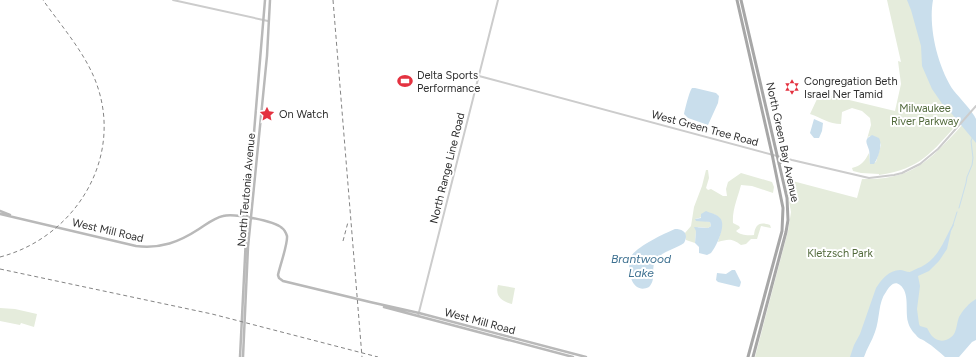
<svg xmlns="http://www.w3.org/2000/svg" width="976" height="357" font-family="Figtree,sans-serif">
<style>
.green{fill:#e5ecdc}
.water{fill:#c9deec}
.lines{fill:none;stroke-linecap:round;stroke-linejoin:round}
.stream{stroke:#c9deec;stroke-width:1}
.tertiary{stroke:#ccc;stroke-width:2}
.secondary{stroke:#b9b9b9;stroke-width:2.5}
.primary{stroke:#a7a7a7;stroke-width:3}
.rail{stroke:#848484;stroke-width:1;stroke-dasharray:4 3;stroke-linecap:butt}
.labels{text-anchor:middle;stroke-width:4;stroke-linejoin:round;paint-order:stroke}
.poi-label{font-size:11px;fill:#2f2f2f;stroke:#fff;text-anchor:start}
.park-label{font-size:11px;fill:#526a3c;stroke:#fff}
.street-label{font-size:11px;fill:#2f2f2f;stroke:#fff}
.water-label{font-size:12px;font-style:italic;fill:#3d7090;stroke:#fff}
</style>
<rect width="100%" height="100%" fill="#fff"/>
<!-- green -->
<path class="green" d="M887,0H914L959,122C932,152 921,169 879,175V174L861,173L853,171L852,168C861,166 865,161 869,153L870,164L876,162L881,145L878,138L869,136L867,139L871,125L870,118L862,111L852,108L842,112L841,124C829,124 822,118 810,114L817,99L815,94L816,92L895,111L901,84L898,61L901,62Z
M967,120L976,131V315L951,351L917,327L903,278L886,284L857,357H755L788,231L791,212L785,179L857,198L862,179C916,181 933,156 967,120Z
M706,170H708L709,178L706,188L708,190L711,189L723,196H727L726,189L728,182L741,173L772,182L774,187L773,193L752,186L741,185C738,197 732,210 733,223L739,226L740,228L736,231C740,235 748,236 754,235C755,225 759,221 770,225L771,228L761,226L757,239H751L746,244L741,245C732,238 728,239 718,242C721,230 726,220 714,214L695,219L710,222L711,226L708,228L698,227L696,231L695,243L686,240L685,233L691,226L694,207L702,186Z
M498,285L515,288L512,304C501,301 495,296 498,285Z
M0,308L15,309L37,314L34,327L21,323L20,325L0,321Z"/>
<!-- water -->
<path class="water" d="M907,0H933C928,27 938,68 954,91C959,97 974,113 976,119V143L947,108L943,105L932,89L922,66L921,46L911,10Z
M692,88H695L716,93L719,96L718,103L708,125L688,118L684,114C685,109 689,92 692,88Z
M814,119L823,123L822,131L819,138H814L810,133Z
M872,135L879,138C883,145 878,158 874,164H870C869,159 870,154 869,150C867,143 863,140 872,135Z
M706,211C710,213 717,214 720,218C727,225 716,247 711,253L707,255L699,253V247L695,243L696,231L694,227L708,228L711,226L710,222L696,221L695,219L701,218V214Z
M953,224L954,225L951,231L947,249L939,261L929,271L918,276L920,286L917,309L919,324L920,326L927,328C929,331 930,334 932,336C939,344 951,341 955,332C957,327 957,322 959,317C963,310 969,303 976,299V340L972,342L959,357H945C939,352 933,346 926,342C923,339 918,339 916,335C913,332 909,327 908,322C905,310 910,293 900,285C894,280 889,287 886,292C878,302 880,319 875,332C872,341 867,348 864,357H850L854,345L860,334L876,288C881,280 889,270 900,270C903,270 906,272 910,272C912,271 918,268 921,267C939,258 944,240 953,224Z
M675,229C684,229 689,234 684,243C676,249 662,251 656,260C650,268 657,279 649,287C631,296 625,266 632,255C640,245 663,234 675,229Z
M732,270H735L741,282L740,286L739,287L718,282L716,280L717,273L726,274Z"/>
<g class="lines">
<!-- stream -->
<path class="stream" d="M959,208L966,183L967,177L972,165L973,158L971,141L973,136
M953,225L957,212"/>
<!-- tertiary -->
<path class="tertiary" d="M173,0L268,21
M479,76L792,160L869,178L894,175L902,173L920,164L938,149L976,106
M418,316L498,0"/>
<!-- secondary -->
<path class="secondary" d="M0,211L10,215
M0,214L136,246C161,249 179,242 199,229C207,224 214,218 223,216C234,213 274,221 282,228C285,230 286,233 287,236C288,244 280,265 278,275L279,278L283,281L370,302L419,313L586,357
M384,307L573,357
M240,357L247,217L265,0
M243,357L248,247L267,56L270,0"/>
<!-- primary -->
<path class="primary" d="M737,0L772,154L783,208L782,231L748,357
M741,0L787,198L788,220L786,232L753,357
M779,164L784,158"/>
<!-- rail -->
<path class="rail" d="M333,0L362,357
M343,241L348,222
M0,257C73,238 122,162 98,88C88,56 62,27 43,0
M0,269L212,314L378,357"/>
</g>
<!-- icons -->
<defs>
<g id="stadium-bare" transform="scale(1.2)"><path d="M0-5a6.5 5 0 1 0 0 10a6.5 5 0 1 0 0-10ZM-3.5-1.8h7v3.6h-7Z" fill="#e43240" stroke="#fff" stroke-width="2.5" paint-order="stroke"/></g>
<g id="synagogue-bare" transform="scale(1.2)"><path d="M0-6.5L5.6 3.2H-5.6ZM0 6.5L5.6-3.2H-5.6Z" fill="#e43240" stroke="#fff" stroke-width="2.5" paint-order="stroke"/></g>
<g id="sight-bare" transform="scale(1.2)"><path d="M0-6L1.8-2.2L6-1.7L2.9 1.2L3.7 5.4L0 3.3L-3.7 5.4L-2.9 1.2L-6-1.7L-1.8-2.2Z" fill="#e43240" stroke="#fff" stroke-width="2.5" paint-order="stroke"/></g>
</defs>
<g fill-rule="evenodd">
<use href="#stadium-bare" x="405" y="81"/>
<use href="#synagogue-bare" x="792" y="87"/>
<use href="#sight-bare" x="267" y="114"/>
</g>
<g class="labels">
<!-- poi labels -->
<g class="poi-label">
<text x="417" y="79">Delta Sports<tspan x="417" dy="13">Performance</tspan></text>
<text x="804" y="85">Congregation Beth<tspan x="804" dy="13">Israel Ner Tamid</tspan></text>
<text x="279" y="118">On Watch</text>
</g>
<!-- park labels -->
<g class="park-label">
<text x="925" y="112">Milwaukee<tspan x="925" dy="13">River Parkway</tspan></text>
<text x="840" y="257">Kletzsch Park</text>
</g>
<!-- street labels -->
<g class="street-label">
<text transform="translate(705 128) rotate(15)" y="4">West Green Tree Road</text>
<text transform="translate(783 142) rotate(78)" y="4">North Green Bay Avenue</text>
<text transform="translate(447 168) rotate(-76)" y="4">North Range Line Road</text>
<text transform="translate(246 190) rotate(-85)" y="4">North Teutonia Avenue</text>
<text transform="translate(108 230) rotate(13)" y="4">West Mill Road</text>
<text transform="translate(480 321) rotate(15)" y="4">West Mill Road</text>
</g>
<!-- water labels -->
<g class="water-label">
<text x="641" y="263">Brantwood<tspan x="641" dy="14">Lake</tspan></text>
</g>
</g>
</svg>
